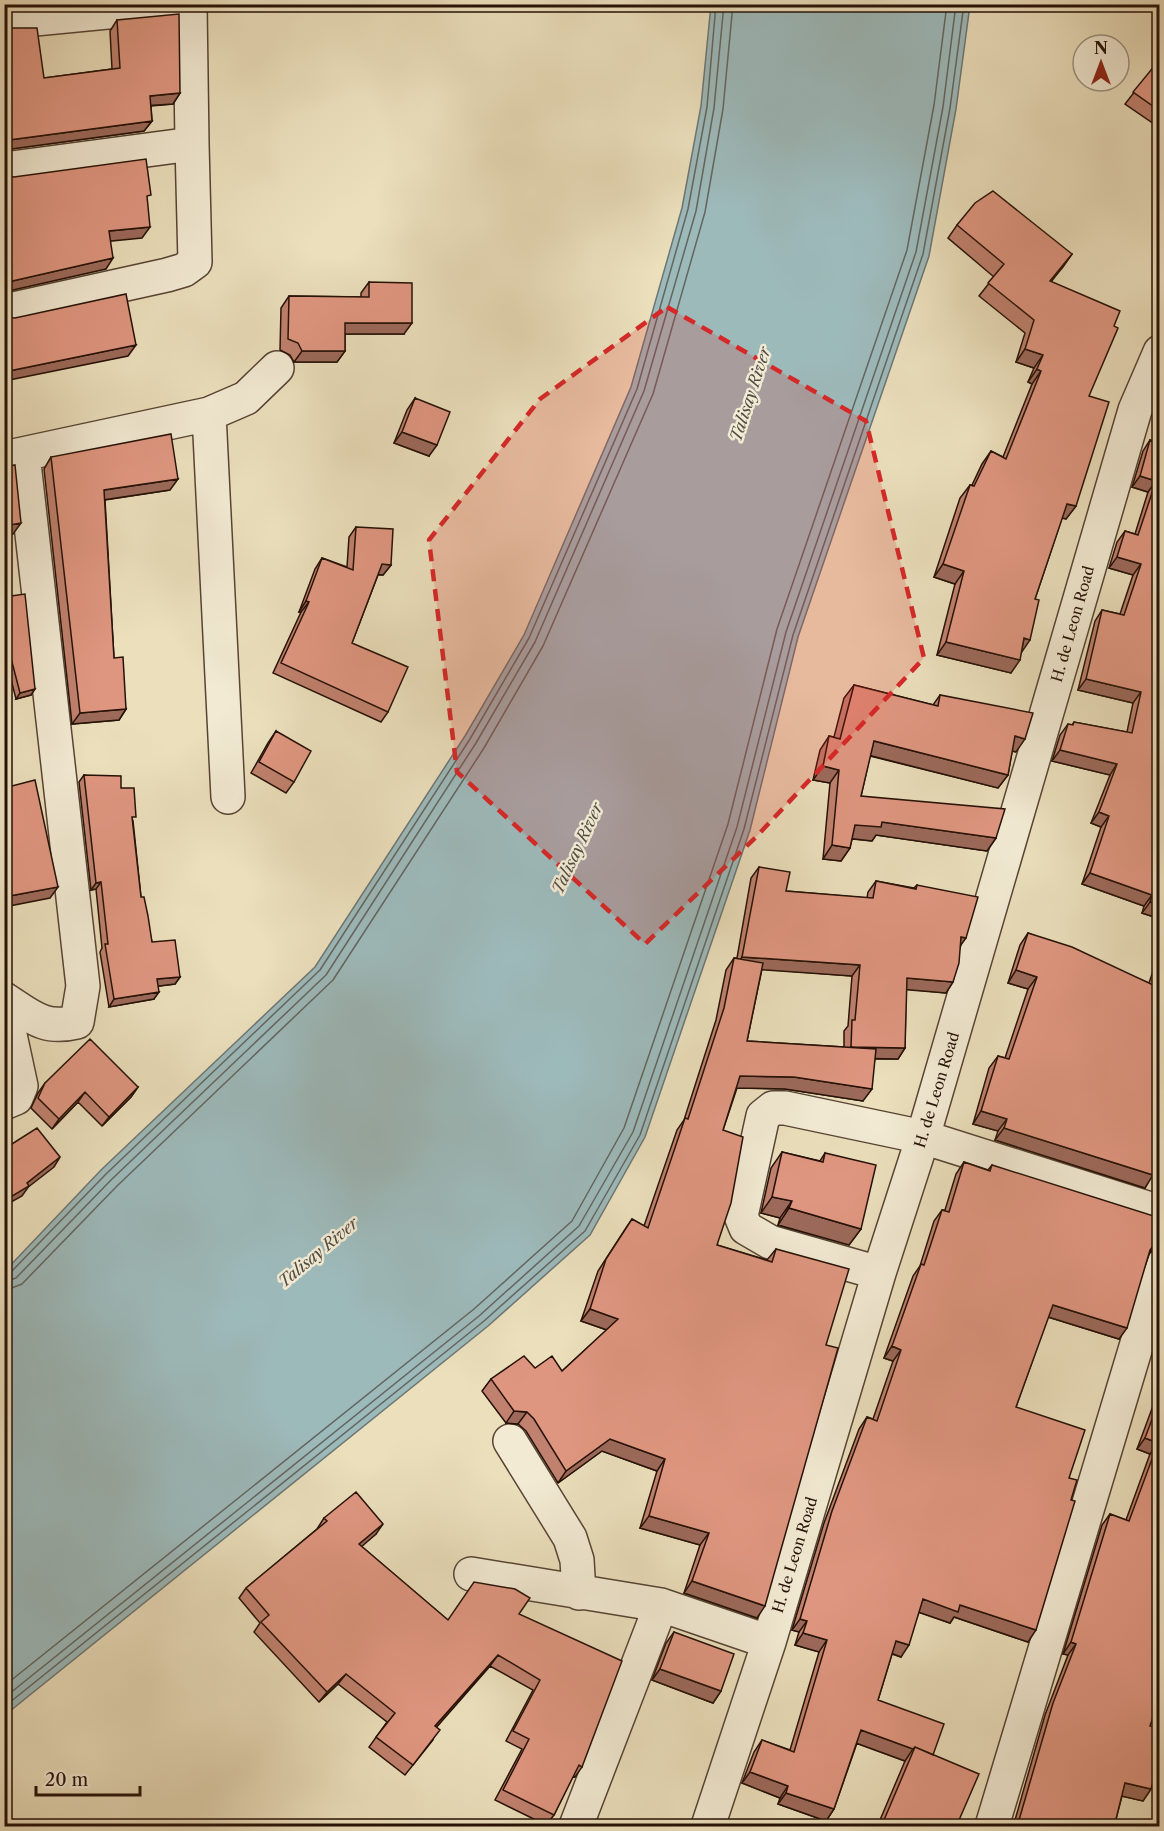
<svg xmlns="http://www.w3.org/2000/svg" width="1164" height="1831" font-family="'Libre Caslon Text',serif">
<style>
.water{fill:#9dbabb;stroke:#6d7673;stroke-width:1.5}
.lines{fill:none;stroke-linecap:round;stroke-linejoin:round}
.shore{stroke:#626661;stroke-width:1.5}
.minor-casing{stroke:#574434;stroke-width:36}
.minor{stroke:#f2ead3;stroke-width:33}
.wall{fill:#c0816e;stroke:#261107;stroke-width:1.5;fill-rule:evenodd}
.shaded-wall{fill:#9c695a;stroke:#261107;stroke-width:1.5}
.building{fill:#df9680;stroke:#261107;stroke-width:1.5}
.marked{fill:#d62828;fill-opacity:0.2;stroke:#d62828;stroke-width:4.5;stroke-dasharray:12 8;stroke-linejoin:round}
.labels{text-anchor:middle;stroke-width:5;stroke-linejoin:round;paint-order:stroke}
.street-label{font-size:15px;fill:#261107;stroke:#f2ead3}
.water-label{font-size:16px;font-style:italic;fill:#504c46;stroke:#f2ead3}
</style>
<rect width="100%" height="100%" fill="#ebdfbc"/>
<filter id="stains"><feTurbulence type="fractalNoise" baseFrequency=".00333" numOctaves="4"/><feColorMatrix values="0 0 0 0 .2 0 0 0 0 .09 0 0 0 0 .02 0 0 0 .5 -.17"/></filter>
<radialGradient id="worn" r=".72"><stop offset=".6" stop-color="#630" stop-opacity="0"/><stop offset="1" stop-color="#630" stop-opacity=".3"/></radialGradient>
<!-- water -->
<path class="water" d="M711,5H970L956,109L929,256L798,637L750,830L645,1137L590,1235L488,1326L5,1715V1271L101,1170L315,967L465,736L524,635L631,387L682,208L701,106Z"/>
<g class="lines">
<!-- shore -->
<path class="shore" d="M4,1274L11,1272L106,1174L320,970L470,739L529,638L637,389L688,209L707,107L716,4
M4,1282L16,1278L111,1180L326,975L476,743L535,642L644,391L696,211L714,108L724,4
M4,1291L22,1284L117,1186L333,980L484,748L543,646L653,394L705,212L723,109L733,4
M4,1686L474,1309L572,1221L624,1128L728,824L777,629L907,250L934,105L947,4
M4,1698L479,1316L579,1226L633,1132L737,827L786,632L916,252L943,107L956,4
M4,1707L484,1321L585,1231L640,1135L744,829L793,635L923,254L950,108L964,4"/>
<!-- minor casing -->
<g class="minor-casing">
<path id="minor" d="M4,22L190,4
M4,169L192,144L190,6
M4,311L167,275L184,270L195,262L192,144
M209,414L246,398L277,368
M4,458L209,414L228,797
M4,999C32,1017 44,1030 77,1022L83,986L23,454
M4,1007L21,1086L16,1098L4,1103
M879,1273L770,1242L746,1228L741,1216L763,1116L773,1108H785L923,1137L1160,1212
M510,1441L570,1538L577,1560L579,1593
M471,1574L661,1605L769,1642
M576,1826L661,1605
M708,1826L769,1642L879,1273L923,1137L1135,410L1160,352
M992,1826L1160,1267"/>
</g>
<!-- minor -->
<use href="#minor" class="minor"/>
</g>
<!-- wall -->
<path class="wall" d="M207,4H264L259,11H209Z
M117,20L180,93L173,104L151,106L152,121L144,131L4,150V28L44,78L112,69L110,31Z
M1160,59V128L1125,104Z
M957,225L1072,254L1051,282L1089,396L1076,506L1066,519L1062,518L1035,599L1022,651L1011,673L937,655L955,584L934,577L960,498L970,485H972L982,464L991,451L1003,457L1032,384L1028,382L1034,368L1016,362L1025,333L979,296L994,277L948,238Z
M369,282L404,334H345V351L337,362H294L290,355L280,350L281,308L289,296L361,297V293Z
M415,398L429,456L394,443L407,410Z
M1160,429V919L1142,913L1144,906L1082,884L1101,827L1091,823L1110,775L1052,761L1060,735L1068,724L1072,725L1074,722L1127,732L1133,703L1078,690L1095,621L1102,610L1120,614L1133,575L1109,568L1117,542L1125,531L1135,534L1148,492L1132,487L1143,451L1150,440L1155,442Z
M51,457L170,490L105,500L114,658L126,709L119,720L72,724L44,469Z
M356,527L391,565L383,575H378L352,643L388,712L381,722L273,673L301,612H299L315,569L322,558L347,567L349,537Z
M4,597L31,695L16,699L4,652Z
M854,685L933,705L940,695L1016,752L1012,751L1008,775L998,788L870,756L861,796L996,838L987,851L876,835L872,841L852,839L850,848L841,861L823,859L830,783L813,780L820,750L829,736L834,737L844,698Z
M276,731L294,782L286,793L251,773L268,743Z
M84,775L121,788L133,821L141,897L152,942L180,977L175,984L158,986L154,999L109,1007L100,952L102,948L96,889L91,890L79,782Z
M759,867L786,891L867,898L868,892L876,881L914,888L917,885L960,946L953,982L946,993L906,989L905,1048L898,1059H875L863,1101L785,1089L737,1088L723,1130L717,1245L767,1260L776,1249L826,1345L757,1618L684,1593L700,1545L640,1528L657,1471L602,1451L558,1483L526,1431L518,1424L506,1423L482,1391L491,1379L535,1368L562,1371L607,1330L581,1321L598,1271L624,1231L632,1219L644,1226L677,1130L684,1120L716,1020L726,970L734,958H737L751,878ZM762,969L852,976L848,1026L844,1031V1047L747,1041Z
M1028,933L1149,983L1154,968L1160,960V1158L1145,1188L995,1140L998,1131L973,1124L989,1068L998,1056L1005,1058L1028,989L1008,983L1020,945Z
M45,1083L138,1087L131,1097L102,1126L78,1102L52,1129L31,1108L38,1093Z
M782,1152L820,1161L825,1153L861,1229L849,1245L778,1225L780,1218L761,1213L771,1168Z
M964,1162L988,1170L992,1165L1156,1249L1150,1252L1119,1339L1048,1317L1016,1407L1069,1478L1028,1642L954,1617L950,1623L919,1612L901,1657L892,1654L878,1700L933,1755L956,1827H877L905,1761L857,1743L834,1809L826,1821L778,1804L780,1798L742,1783L754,1752L762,1740L790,1750L819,1652L795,1645L799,1632L792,1630L824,1523L859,1429L867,1417L873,1419L893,1361L884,1358L913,1276L920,1266L934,1221L942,1210H945L956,1174Z
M1160,1387V1698L1150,1726L1151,1789L1143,1801L1122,1796L1114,1827H1013L1045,1715L1068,1655L1063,1654L1102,1525L1110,1514L1126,1520L1150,1454L1137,1449Z
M324,1518L376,1534L361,1546L448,1620L519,1614L582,1767L575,1777L573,1776L554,1815L546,1825L495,1800L522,1749L506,1741L533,1690L490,1666L436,1727L433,1740L405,1775L369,1747L387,1722L338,1684L319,1702L254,1632L260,1623L239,1598L246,1588L317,1529Z
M674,1632L721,1691L713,1703L652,1680L666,1643Z"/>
<!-- shaded-wall -->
<path class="shaded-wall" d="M213,4H264L259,11H209Z
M180,93L173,104L142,106L150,96Z
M152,121L144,131L4,150V142L9,140Z
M150,227L142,238L101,242L109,231Z
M1072,254L1063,267L1040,294L1050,281Z
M113,258L106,269L4,292V283L8,282Z
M345,323H412L404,334H337Z
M136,345L128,356L4,381V372Z
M1025,349L1043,355L1034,368L1016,362Z
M302,351H345L337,362H294Z
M1037,369L1041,371L1032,384L1028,382Z
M402,432L437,445L429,456L394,443Z
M1140,476L1156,481L1148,492L1132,487Z
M178,479L170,490L96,501L104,490Z
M1067,504L1076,506L1066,519L1058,517Z
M21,523L13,534L4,536V526Z
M1117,557L1141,564L1133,575L1109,568Z
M382,564L391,565L383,575L374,574Z
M943,564L964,571L955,584L934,577Z
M306,601L309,602L301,612H299Z
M1024,638L1030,640L1021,653Z
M946,642L1020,660L1011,673L937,655Z
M1086,679L1141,692L1133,703L1078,690Z
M35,689L31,695L16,699L20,693Z
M126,709L119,720L72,724L80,713Z
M1015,736L1025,739L1016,752L1006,749Z
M874,741L1008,775L998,788L864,754Z
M1060,750L1117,764L1110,775L1052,761Z
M823,766L839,770L830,783L813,780Z
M1099,812L1109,816L1101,827L1091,823Z
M882,822L996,838L987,851L876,835L872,841L846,838L855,825Z
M832,845L850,848L841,861L823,859Z
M1090,873L1152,895L1144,906L1082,884Z
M101,882L96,889L91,890L96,883Z
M58,887L50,898L4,907V897Z
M1150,902L1160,905V919L1142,913Z
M961,937L966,938L958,949Z
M742,957L860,965L852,976L735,968Z
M1016,970L1037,977L1028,989L1008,983Z
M180,977L175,984L152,987L157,979Z
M907,978L953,982L946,993L899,989Z
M159,992L154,999L109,1007L114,999Z
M851,1047L905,1048L898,1059L844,1058Z
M740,1076L794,1077L872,1089L863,1101L785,1089L732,1088Z
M138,1087L131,1097L102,1126L109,1117Z
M85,1092L78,1102L52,1129L59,1119Z
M981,1111L1007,1119L998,1131L973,1124Z
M1004,1128L1153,1175L1145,1188L995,1140Z
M60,1157L54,1167L27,1188L29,1186L22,1196L4,1206V1201Z
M772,1197L792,1201L780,1218L761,1213Z
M789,1208L861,1229L849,1245L778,1225Z
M1160,1240V1249H1156L1148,1253L1156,1242Z
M1053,1305L1127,1328L1119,1339L1045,1316Z
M590,1309L618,1319L610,1331L581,1321Z
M892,1346L901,1350L893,1361L884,1358Z
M514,1411L527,1412L518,1424L506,1423Z
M1145,1438L1158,1443L1150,1454L1137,1449Z
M610,1439L665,1459L657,1471L602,1451L558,1483L566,1471Z
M649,1516L709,1533L700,1545L640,1528Z
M383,1524L376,1534L352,1555L359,1544Z
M692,1581L765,1606L757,1618L684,1593Z
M923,1599L960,1605L1036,1630L1028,1642L954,1617L950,1623L915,1611Z
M800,1619L807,1621L799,1632L792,1630Z
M803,1633L827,1640L819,1652L795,1645Z
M896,1641L909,1645L901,1657L888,1652Z
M1071,1642L1076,1644L1068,1655L1063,1654Z
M498,1655L490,1666L428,1737L435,1726Z
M660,1669L721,1691L713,1703L652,1680Z
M346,1674L338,1684L319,1702L327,1692Z
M861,1730L913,1749L905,1761L853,1742Z
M750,1772L788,1786L780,1798L742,1783Z
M1125,1783L1151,1789L1143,1801L1117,1795Z
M786,1793L834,1809L826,1821L778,1804Z
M884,1820L901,1827H879Z"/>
<!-- building -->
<path class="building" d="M179,14L180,93L150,96L152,121L9,140L4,142V28H37L44,78L120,68L117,20Z
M1160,59V111L1133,92Z
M146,159L151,195L147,196L150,227L109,231L113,258L8,282L4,283V175L14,177Z
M993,191L1072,254L1050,281L1120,311L1114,326L1118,328L1089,396L1109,402L1076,506L1067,504L1035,599L1039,600L1030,640L1024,638L1020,660L946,642L964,571L943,564L970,485L974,486L991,451L1006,459L1041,371L1037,369L1043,355L1025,349L1034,320L988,283L1004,264L957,225L975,203Z
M369,282L412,283V323H345V351H302L298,343L288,339L289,296L369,297Z
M126,294L136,345L4,372V317L15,318Z
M415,398L450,412L437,445L402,432Z
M171,434L178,479L104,490L114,658L123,657L126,709L80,713L51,457Z
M1150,440L1159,443L1160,440V905L1150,902L1152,895L1090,873L1109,816L1099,812L1117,764L1060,750L1068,724L1073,725L1074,722L1132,733L1141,692L1086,679L1102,610L1124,615L1141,564L1117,557L1125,531L1138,535L1156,481L1140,476Z
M15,465L21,523L4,526V467Z
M356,527L393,529L391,565L382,564L352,643L408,667L388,712L281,663L309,602L306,601L322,558L353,570Z
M25,594L35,689L20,693L4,631V597Z
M854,685L938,706L940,695L1033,713L1025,739L1015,736L1008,775L874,741L861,796L1005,809L996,838L882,822L881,827L855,825L850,848L832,845L839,770L823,766L829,736L840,739Z
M276,731L311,751L294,782L259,762Z
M84,775L121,776V788H134L136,817H132L141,897H144L148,916L152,942L175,940L180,977L157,979L159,992L114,999L105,944H108L101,882L96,883Z
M35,780L58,887L4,897V788Z
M759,867L790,872L786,891L873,898L876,881L916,889L917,885L978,897L966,938L961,937L959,963L953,982L907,978L905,1048L851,1047L852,1020H855L860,965L742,957Z
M1028,933L1072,947L1153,985L1160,965V1158L1153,1175L1004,1128L1007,1119L981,1111L998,1056L1009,1059L1037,977L1016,970Z
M734,958L763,963L747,1041L876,1049L872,1089L794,1077L740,1076L723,1130L743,1137L731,1203L717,1245L772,1262L776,1249L849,1269L826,1345L838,1348L765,1606L692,1581L709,1533L649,1516L665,1459L610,1439L566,1471L534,1419L527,1412L514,1411L491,1379L524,1356L535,1368L552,1356L562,1371L618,1319L590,1309L606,1259L632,1219L648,1228L685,1118L688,1119L724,1008Z
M90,1039L138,1087L109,1117L85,1092L59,1119L38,1098L45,1083Z
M37,1128L60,1157L27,1183L29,1186L4,1201V1149Z
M782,1152L823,1162L825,1153L876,1165L861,1229L789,1208L792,1201L772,1197Z
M964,1162L990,1171L992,1165L1160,1218V1240L1156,1242L1150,1250L1127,1328L1053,1305L1016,1407L1085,1430L1069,1478L1077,1480L1071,1500L1075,1501L1036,1630L960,1605L958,1612L923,1599L909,1645L896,1641L878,1700L944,1724L933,1755L915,1747L913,1749L861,1730L834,1809L786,1793L788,1786L750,1772L762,1740L794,1752L827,1640L803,1633L807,1621L800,1619L832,1511L867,1417L877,1421L901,1350L892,1346L921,1264L924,1265L942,1210L949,1212Z
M1160,1398V1698L1150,1726L1160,1728V1754L1151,1789L1125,1783L1114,1827H1017L1053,1703L1076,1644L1071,1642L1110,1514L1129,1521L1158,1443L1145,1438Z
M356,1492L383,1524L359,1544L448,1620L474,1582L515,1589L530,1598L519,1614L622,1661L582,1767L579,1765L554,1815L503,1790L529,1739L513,1731L540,1680L498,1655L435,1726L440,1730L413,1765L376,1737L395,1713L346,1674L327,1692L261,1622L269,1615L246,1588L327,1521L324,1518Z
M674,1632L734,1654L721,1691L660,1669Z
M915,1747L979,1774L956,1827H901L884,1820Z"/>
<!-- marked area -->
<path class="marked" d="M667,307L866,421L924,658L756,837L645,944L457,772L429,540L540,399Z"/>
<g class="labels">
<!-- street labels -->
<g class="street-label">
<text transform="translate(1073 624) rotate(-74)" y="5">H. de Leon Road</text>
<text transform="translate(937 1090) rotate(-73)" y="5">H. de Leon Road</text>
<text transform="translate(795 1555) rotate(-73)" y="5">H. de Leon Road</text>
</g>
<!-- water labels -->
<g class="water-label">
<text transform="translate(750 394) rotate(-72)" y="6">Talisay River</text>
<text transform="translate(577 848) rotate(-65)" y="6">Talisay River</text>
<text transform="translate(318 1252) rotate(-40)" y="6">Talisay River</text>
</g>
</g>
<!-- margin -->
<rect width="1164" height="1831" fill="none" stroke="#ebdfbc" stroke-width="24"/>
<rect x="6" y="6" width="1152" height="1819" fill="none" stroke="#261107" stroke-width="3"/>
<rect x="12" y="12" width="1140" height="1807" fill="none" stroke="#261107" stroke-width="1.5"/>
<!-- north arrow -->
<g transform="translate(1101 63)"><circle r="28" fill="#f2ead3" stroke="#a09381" stroke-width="1.5"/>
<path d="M0-4.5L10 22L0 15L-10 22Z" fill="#8f2418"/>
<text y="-9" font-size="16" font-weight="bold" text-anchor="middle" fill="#261107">N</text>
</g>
<!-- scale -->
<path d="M36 1786v9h104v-9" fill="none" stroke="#261107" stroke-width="3"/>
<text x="45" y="1786" font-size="18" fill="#261107" stroke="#f2ead3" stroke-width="4.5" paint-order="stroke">20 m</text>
<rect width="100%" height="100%" filter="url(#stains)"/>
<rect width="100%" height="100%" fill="url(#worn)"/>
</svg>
